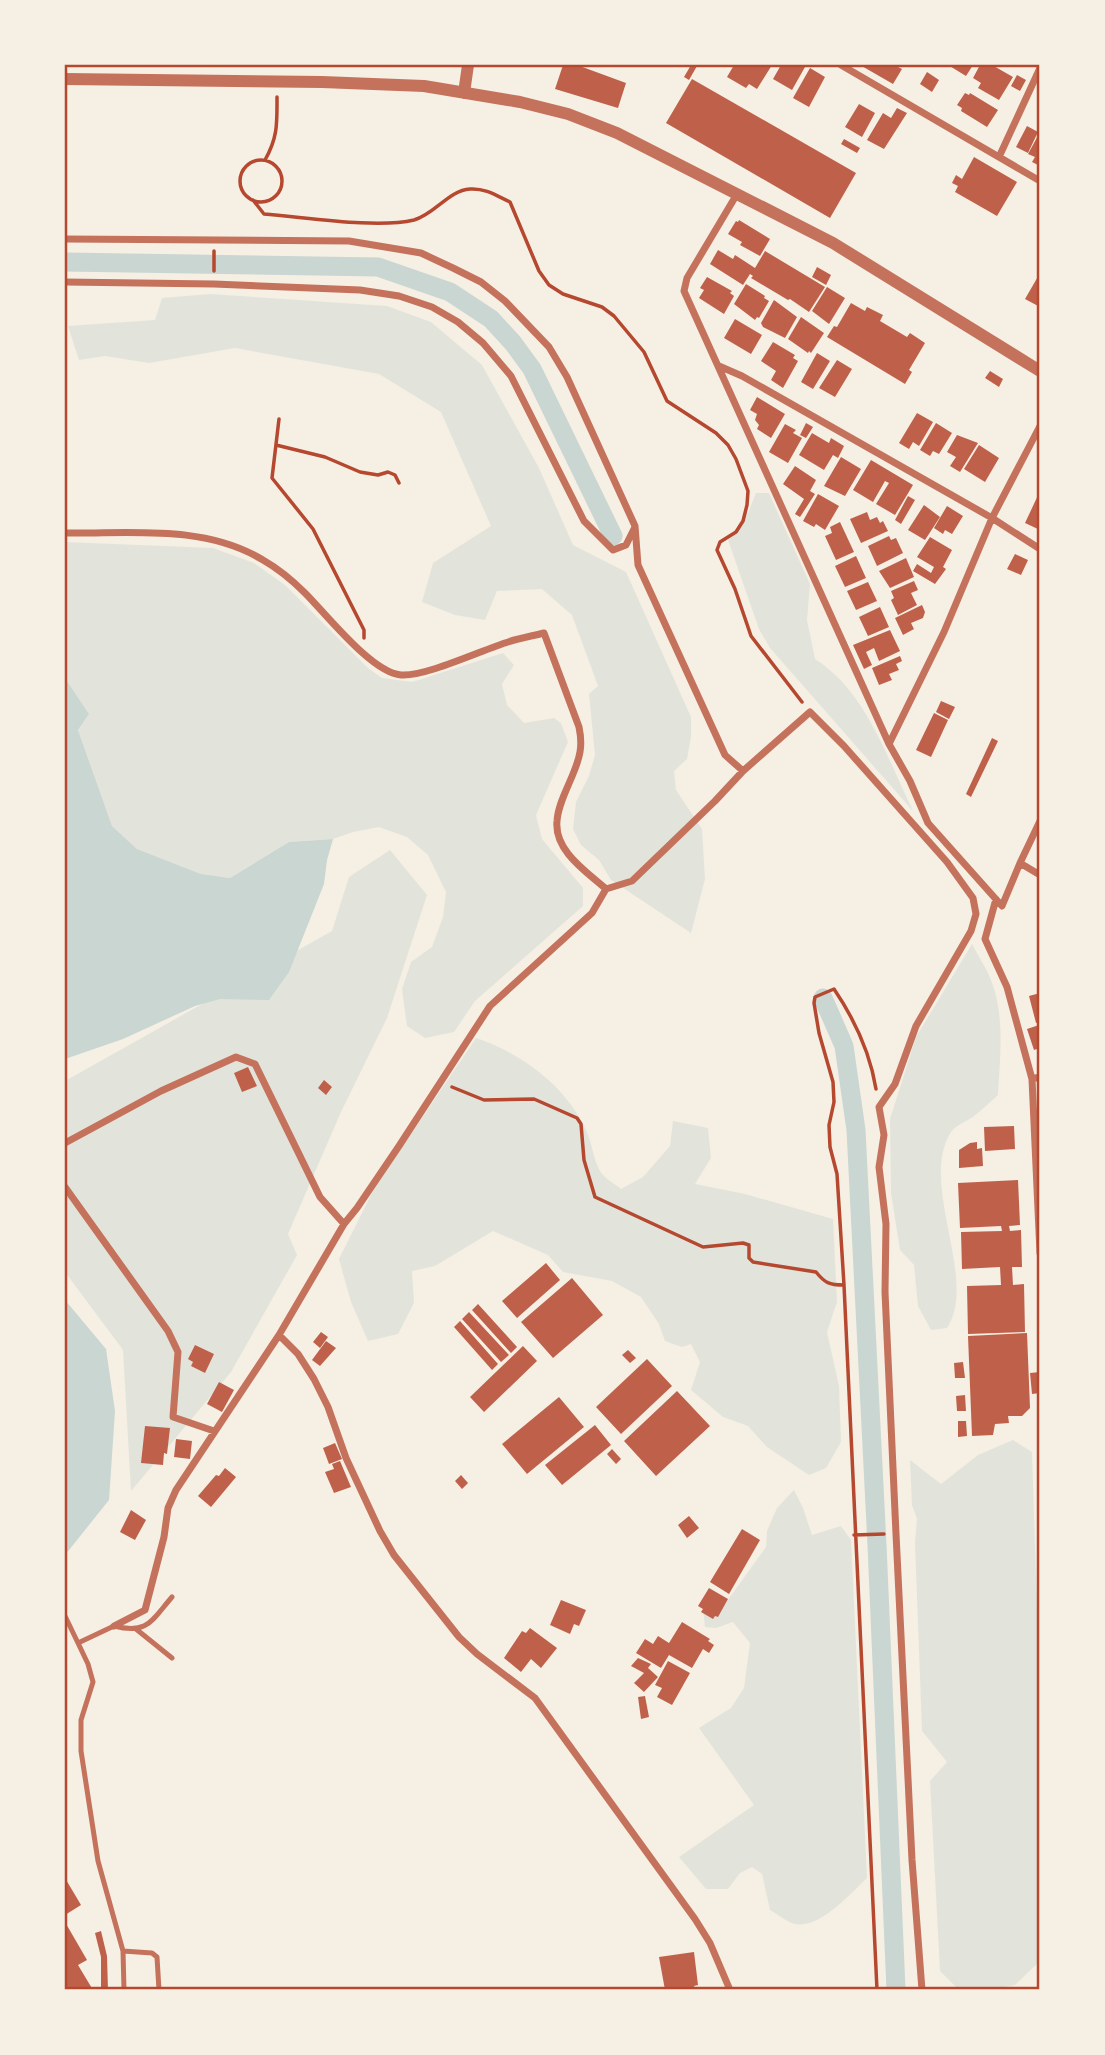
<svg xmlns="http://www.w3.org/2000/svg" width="1105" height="2055" font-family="'Titillium Web',sans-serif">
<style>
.green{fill:#e2e4dc}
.water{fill:#c9d6d2}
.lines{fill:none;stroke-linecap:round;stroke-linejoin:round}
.canal{stroke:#c9d6d2;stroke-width:19}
.building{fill:#bf614a}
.path{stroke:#b5482f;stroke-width:3.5}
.service{stroke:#c5725c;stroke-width:5}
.minor{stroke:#c5725c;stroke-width:7}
.tertiary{stroke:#c5725c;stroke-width:12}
.neatline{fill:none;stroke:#b5482f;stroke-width:2.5}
</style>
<rect width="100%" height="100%" fill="#f6efe4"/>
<!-- green -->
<path class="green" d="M210,294L387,306L431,322L482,365L539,468L573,545L626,572L691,717V737L687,759L674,771L676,790L702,829L705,879L691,933L611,880L599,860L581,845L573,829L576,802L589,776L595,755L589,694L598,686L572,615L542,589L497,591L485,620L455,615L422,602L433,563L491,526L441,412L379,374L235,348L149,363L105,356L79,360L68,326L155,320L162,298Z
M756,493H769L810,584L807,620L815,659C866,691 888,760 913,811L770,648L759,629L728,540L748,513Z
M65,542L213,548L254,563L285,585L368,668L382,678L412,682L503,653L514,665L502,684L507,705L524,723L554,718L561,723L568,742L536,815L542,839L583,888V906L475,1001L454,1032L425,1038L407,1026L402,989L411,962L432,947L443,917L446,892L428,855L407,837L379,827L353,832L333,839L289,842L230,878L201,874L137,849L112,826L78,730L89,714L65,678Z
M390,850L427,895L387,1018L341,1112L288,1234L297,1255L231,1372L131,1491L123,1350L65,1272V1081L332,931L349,877Z
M972,944C977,954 983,963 988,973C1006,1011 1000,1055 998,1095C990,1102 982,1110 973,1117C967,1121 956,1125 951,1132C918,1184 979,1279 947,1328L931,1330L918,1306L914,1265L900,1250L891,1193L890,1119L916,1037Z
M476,1038C521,1053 565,1085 586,1130C592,1142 593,1159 600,1171C604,1178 615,1184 621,1189L643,1177L670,1146L673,1121L708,1128L711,1158L695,1184L745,1194L833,1219L837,1302L827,1332L839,1386L841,1442L826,1468L809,1475L767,1447L748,1426L723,1417L691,1390L700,1362L691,1344L682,1347L665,1341L659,1324L641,1297L612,1281L563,1272L548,1255L493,1231L435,1266L412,1271L414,1303L398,1334L368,1341L351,1302L339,1259L374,1189Z
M1013,1440L1032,1452L1038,1640H1040V1961L1015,1985L988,1990H959L940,1971L930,1781L947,1762L922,1731L915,1543L917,1519L912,1505L910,1460L941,1484L978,1455Z
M794,1490L803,1508L812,1535L841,1526L851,1540L867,1878C851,1893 820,1929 795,1924C787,1922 777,1914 770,1910L762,1874L752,1867L740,1873L728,1889H706L679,1857L754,1805L699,1728L731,1708L744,1688L750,1643L733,1622L716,1628L705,1627L703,1610L720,1611L766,1547L767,1531L777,1508Z"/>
<!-- water -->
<path class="water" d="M65,678L89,714L78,730L112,826L137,849L201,874L230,878L289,842L333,839L327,860L324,884L289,972L269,1000L220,999L195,1006L123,1039L65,1059Z
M65,1300L106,1349L115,1411L109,1500L65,1555Z"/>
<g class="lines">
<!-- canal -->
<path class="canal" d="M65,262L378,267L450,292L491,319L513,343L532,369L613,536
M823,998L844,1046L856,1130L877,1545L896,1990"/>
</g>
<!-- building -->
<path class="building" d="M563,65H577L626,83L618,108L555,89Z
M691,65L697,66L689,80L684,77Z
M734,65H772L757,89L749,84L746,88L727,77Z
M781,65H801L805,67L792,90L773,79Z
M860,65H894L902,69L893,84Z
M948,65H973L966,76Z
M980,65H992L1013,77L999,100L978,88L981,83L973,78Z
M810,68L825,77L809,107L793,98Z
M927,72L939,80L932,92L920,84Z
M1017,75L1026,80L1020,91L1011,86Z
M692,79L856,173L830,218L666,123Z
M965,93L969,95L970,93L998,110L987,127L961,111L962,108L957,105Z
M859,104L875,113L862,137L845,127Z
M897,108L907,113L884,149L867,140L883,113L891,118Z
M1027,126L1038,132L1028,153L1016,147Z
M1040,132V166L1032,162L1035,157L1028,154Z
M844,139L860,148L857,153L841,144Z
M974,157L1017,182L997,216L955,192L958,186L952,183L956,175L962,179Z
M739,220L770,239L760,256L740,245L742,242L728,234L736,221L738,222Z
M718,250L733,259L735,255L755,268L765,251L825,287L809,312L790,299L788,300L751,278L753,276L750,274L743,285L710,264Z
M817,267L831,275L826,285L812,277Z
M1040,273V307L1025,299Z
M707,277L732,291L730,293L734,296L724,314L699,298L704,290L700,288Z
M746,284L765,296L764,298L769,301L759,318L757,317L755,320L734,304Z
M827,287L845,298L829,324L812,311Z
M774,300L797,317L785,338L763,327L761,323Z
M851,303L865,311L867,307L883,315L880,321L907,337L910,333L925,343L909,370L912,372L905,384L827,337L834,326L837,327Z
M801,317L824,333L811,353L809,351L808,353L788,339Z
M735,319L762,335L751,354L724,338Z
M773,342L795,355L793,358L798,361L783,388L771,380L776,371L761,361Z
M817,353L830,361L813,389L801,382Z
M837,360L852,369L835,397L819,388Z
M990,371L1003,379L999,387L985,378Z
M757,397L785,414L771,438L757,429L759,425L755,420L757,414L750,410Z
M917,413L933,422L919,446L913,442L909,449L899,443Z
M806,423L813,427L806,438L800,435Z
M936,423L952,433L939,454L933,451L930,456L920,450Z
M785,424L796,430L793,433L802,438L788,463L769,452Z
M812,433L829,443L831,438L844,446L838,458L833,455L824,470L799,455Z
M957,435L978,443L960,472L950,466L956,457L947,452Z
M979,445L999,458L985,482L964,469Z
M841,457L861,469L845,496L824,486Z
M871,460L913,485L895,515L876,504L889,483L885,481L873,502L853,490Z
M795,466L816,480L810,491L815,494L800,517L795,514L804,499L783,484Z
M1040,491V530L1025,523Z
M818,494L839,506L825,530L816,524L814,527L803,521Z
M908,496L915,500L901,524L895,520Z
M924,505L940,517L925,540L908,530Z
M947,506L963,516L952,534L945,530L943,534L934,528Z
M867,512L870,520L877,517L880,523L883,521L888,531L861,543L850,519Z
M840,522L854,552L836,560L825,536L832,533L830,527Z
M889,536L891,540L896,538L903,553L877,566L868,546Z
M930,537L952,550L943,567L946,569L935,584L913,571L917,564L931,573L934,567L917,557Z
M1015,554L1028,560L1021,575L1007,569Z
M856,556L866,578L845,587L835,566Z
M906,558L914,577L890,588L879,571Z
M914,581L918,590L911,593L917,605L898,615L891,600L894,598L891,591Z
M868,582L877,601L856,610L847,591Z
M922,605L925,612L923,618L911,623L914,629L903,635L895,618Z
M880,607L889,627L868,636L859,617Z
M890,630L900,651L879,661L874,648L866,652L872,665L864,669L853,645Z
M900,656L902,661L896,664L899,670L889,674L892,680L879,685L872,668Z
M941,701L955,707L949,719L936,712Z
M934,713L948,720L931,757L916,750Z
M992,738L998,741L971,797L966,794Z
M1040,993V1022L1036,1023L1029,996Z
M1039,1025L1040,1048L1034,1050L1027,1029Z
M248,1067L257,1086L242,1092L234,1073Z
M324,1080L332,1087L326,1095L318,1088Z
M1014,1126L1015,1149L985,1151L984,1127Z
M977,1142V1149L982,1148L983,1166L959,1168V1150L970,1143Z
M1018,1180L1020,1225L1009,1226L1010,1231L1021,1230L1022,1267H1012L1013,1285L1024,1284L1025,1332L968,1334L967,1286L1001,1285L1000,1267L962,1269L961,1232L1002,1231L1001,1226L960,1228L958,1183Z
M546,1263L560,1280L517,1318L502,1301Z
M572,1278L603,1315L553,1358L521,1322Z
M478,1304L517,1347L511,1353L472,1310Z
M469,1312L509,1355L501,1362L462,1319Z
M460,1321L498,1364L492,1370L454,1327Z
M321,1332L328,1337L320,1348L313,1342Z
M1027,1333L1030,1408L1022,1416H1008L1009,1423L995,1424L993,1435L972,1436L968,1336Z
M326,1341L336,1348L320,1366L312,1360Z
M195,1345L214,1354L205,1373L191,1366L193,1362L188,1359Z
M523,1346L537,1361L484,1412L470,1397Z
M628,1350L636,1358L630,1363L622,1355Z
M647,1359L672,1386L621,1434L596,1407Z
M963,1362L965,1378H955L954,1363Z
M1040,1372V1393L1032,1394L1030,1373Z
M219,1382L234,1390L222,1412L207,1404Z
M677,1391L710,1426L656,1476L624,1441Z
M965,1395L966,1411H957L956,1396Z
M559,1397L584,1427L527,1474L502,1444Z
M958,1421H966L967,1436L958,1437Z
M595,1425L611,1445L562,1485L545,1465Z
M145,1426L170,1428L167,1454L164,1453L163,1465L141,1463Z
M176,1439L192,1441L190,1459L174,1457Z
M335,1443L342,1459L329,1464L323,1448Z
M612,1449L621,1459L616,1464L607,1454Z
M340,1461L351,1487L334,1493L325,1472L334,1469L332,1464Z
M225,1468L236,1477L211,1507L198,1496L216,1475L219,1476Z
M461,1475L468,1483L462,1489L455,1481Z
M131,1510L146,1520L135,1540L120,1532Z
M689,1516L699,1528L687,1538L678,1525Z
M742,1529L760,1540L729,1594L710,1582Z
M709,1588L728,1599L718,1617L715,1616L713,1619L701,1612L703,1609L698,1606Z
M561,1600L586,1610L579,1626L574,1624L570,1634L550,1625Z
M682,1622L710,1639L708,1641L714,1645L709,1653L703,1649L692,1668L669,1655L661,1668L636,1653L645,1639L653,1644L658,1636L669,1643Z
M530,1628L557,1648L541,1668L531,1659L521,1672L504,1658L522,1631L526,1633Z
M638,1658L651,1664L648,1668L658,1677L644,1692L634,1683L644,1673L631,1666Z
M668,1661L690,1673L672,1705L657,1697L662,1688L655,1685Z
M645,1696L649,1717L641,1719L638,1697Z
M65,1878L81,1905L65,1915Z
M65,1922L87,1960L78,1965L93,1990H65Z
M101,1931L107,1956L108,1990H101V1957L95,1933Z
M694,1952L698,1985L694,1986L695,1990H665L659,1957Z"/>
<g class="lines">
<!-- path -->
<path class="path" d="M265,160C278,137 277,123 277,97
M240 181a21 21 0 1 1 42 0a21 21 0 1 1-42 0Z
M253,200L264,214C305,217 376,229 414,220C435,214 449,190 470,189C486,188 497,196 510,202L539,271L549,285L563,294L602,307L614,316L644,352L667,401L716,433L728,445L736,459L748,491L747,505L743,521L736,532L720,542L717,550L735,589L751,636L802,702
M214,271V251
M279,419L272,478L313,529L364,630V638
M276,445L325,457L360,472L378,475L388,472L395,475L399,483
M452,1087L484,1100L534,1099L577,1118L581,1124L584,1160L595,1197L703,1247L743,1243L749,1245V1258L753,1262L816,1272C825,1283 829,1285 844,1285
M876,1089C870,1052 855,1020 834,989L815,997L814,1003L819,1033L833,1082L834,1102L829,1125L830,1147L837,1174L844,1285L877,1990
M854,1535L884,1534"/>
<!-- service -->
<path class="service" d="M65,1616L78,1643
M136,1629L172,1658
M123,1951L152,1953L157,1957L159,1990
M124,1990L123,1951L98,1861L81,1751V1720L93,1682L88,1664L78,1643L114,1626C148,1635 152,1620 172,1597"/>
<!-- minor -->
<path class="minor" d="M841,65L1040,181
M999,157L1040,68
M737,194L687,278L684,291L889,744L910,781L928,823L1002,906L1020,863
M65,239L349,241L421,253L453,268L481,282L505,301L549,347L567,377L635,526L638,565L725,755L743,771
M65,282L214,284L360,290L399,296L432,307L458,322L483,343L511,376L584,521L613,550L626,545L635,527
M719,366L742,376L992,518L1040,549
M65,533C131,534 204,524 263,560C277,568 293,581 305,593C326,614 372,673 401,675C425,677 482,650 508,642C520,638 532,636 544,633L579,727C583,746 580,757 573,774C567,789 558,805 557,821C554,851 587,872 606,889
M889,744L944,632L992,518L1040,426
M1040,821L1020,863L1040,875
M996,899L985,939L1007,987L1032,1079
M1040,1077L1032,1079L1040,1253
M65,1143L161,1091L236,1057L255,1064L320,1197L344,1224
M65,1187L168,1331L178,1352L173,1417L214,1431
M279,1335L298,1354L314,1379L328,1407L346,1458L380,1531L394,1555L459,1637L477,1654L535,1698L695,1919L710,1943L730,1990
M114,1626L145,1610L164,1537L168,1508L176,1490L279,1335L344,1224L357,1208L399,1146L490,1006L592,913L606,889L632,881L715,801L743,771L810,712L844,746L947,862L973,898L976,914L971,931L916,1026L895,1084L879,1107L884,1135L879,1167L886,1224L885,1292L896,1534L912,1860L922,1990"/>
<!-- tertiary -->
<path class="tertiary" d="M65,79L322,82L424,86L520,102L568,114L617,133L833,243L1040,371
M464,93L468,65"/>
</g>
<!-- border -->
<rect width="1105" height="2055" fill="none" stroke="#f6efe4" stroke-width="133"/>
<rect x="66" y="66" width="972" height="1922" class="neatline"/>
</svg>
